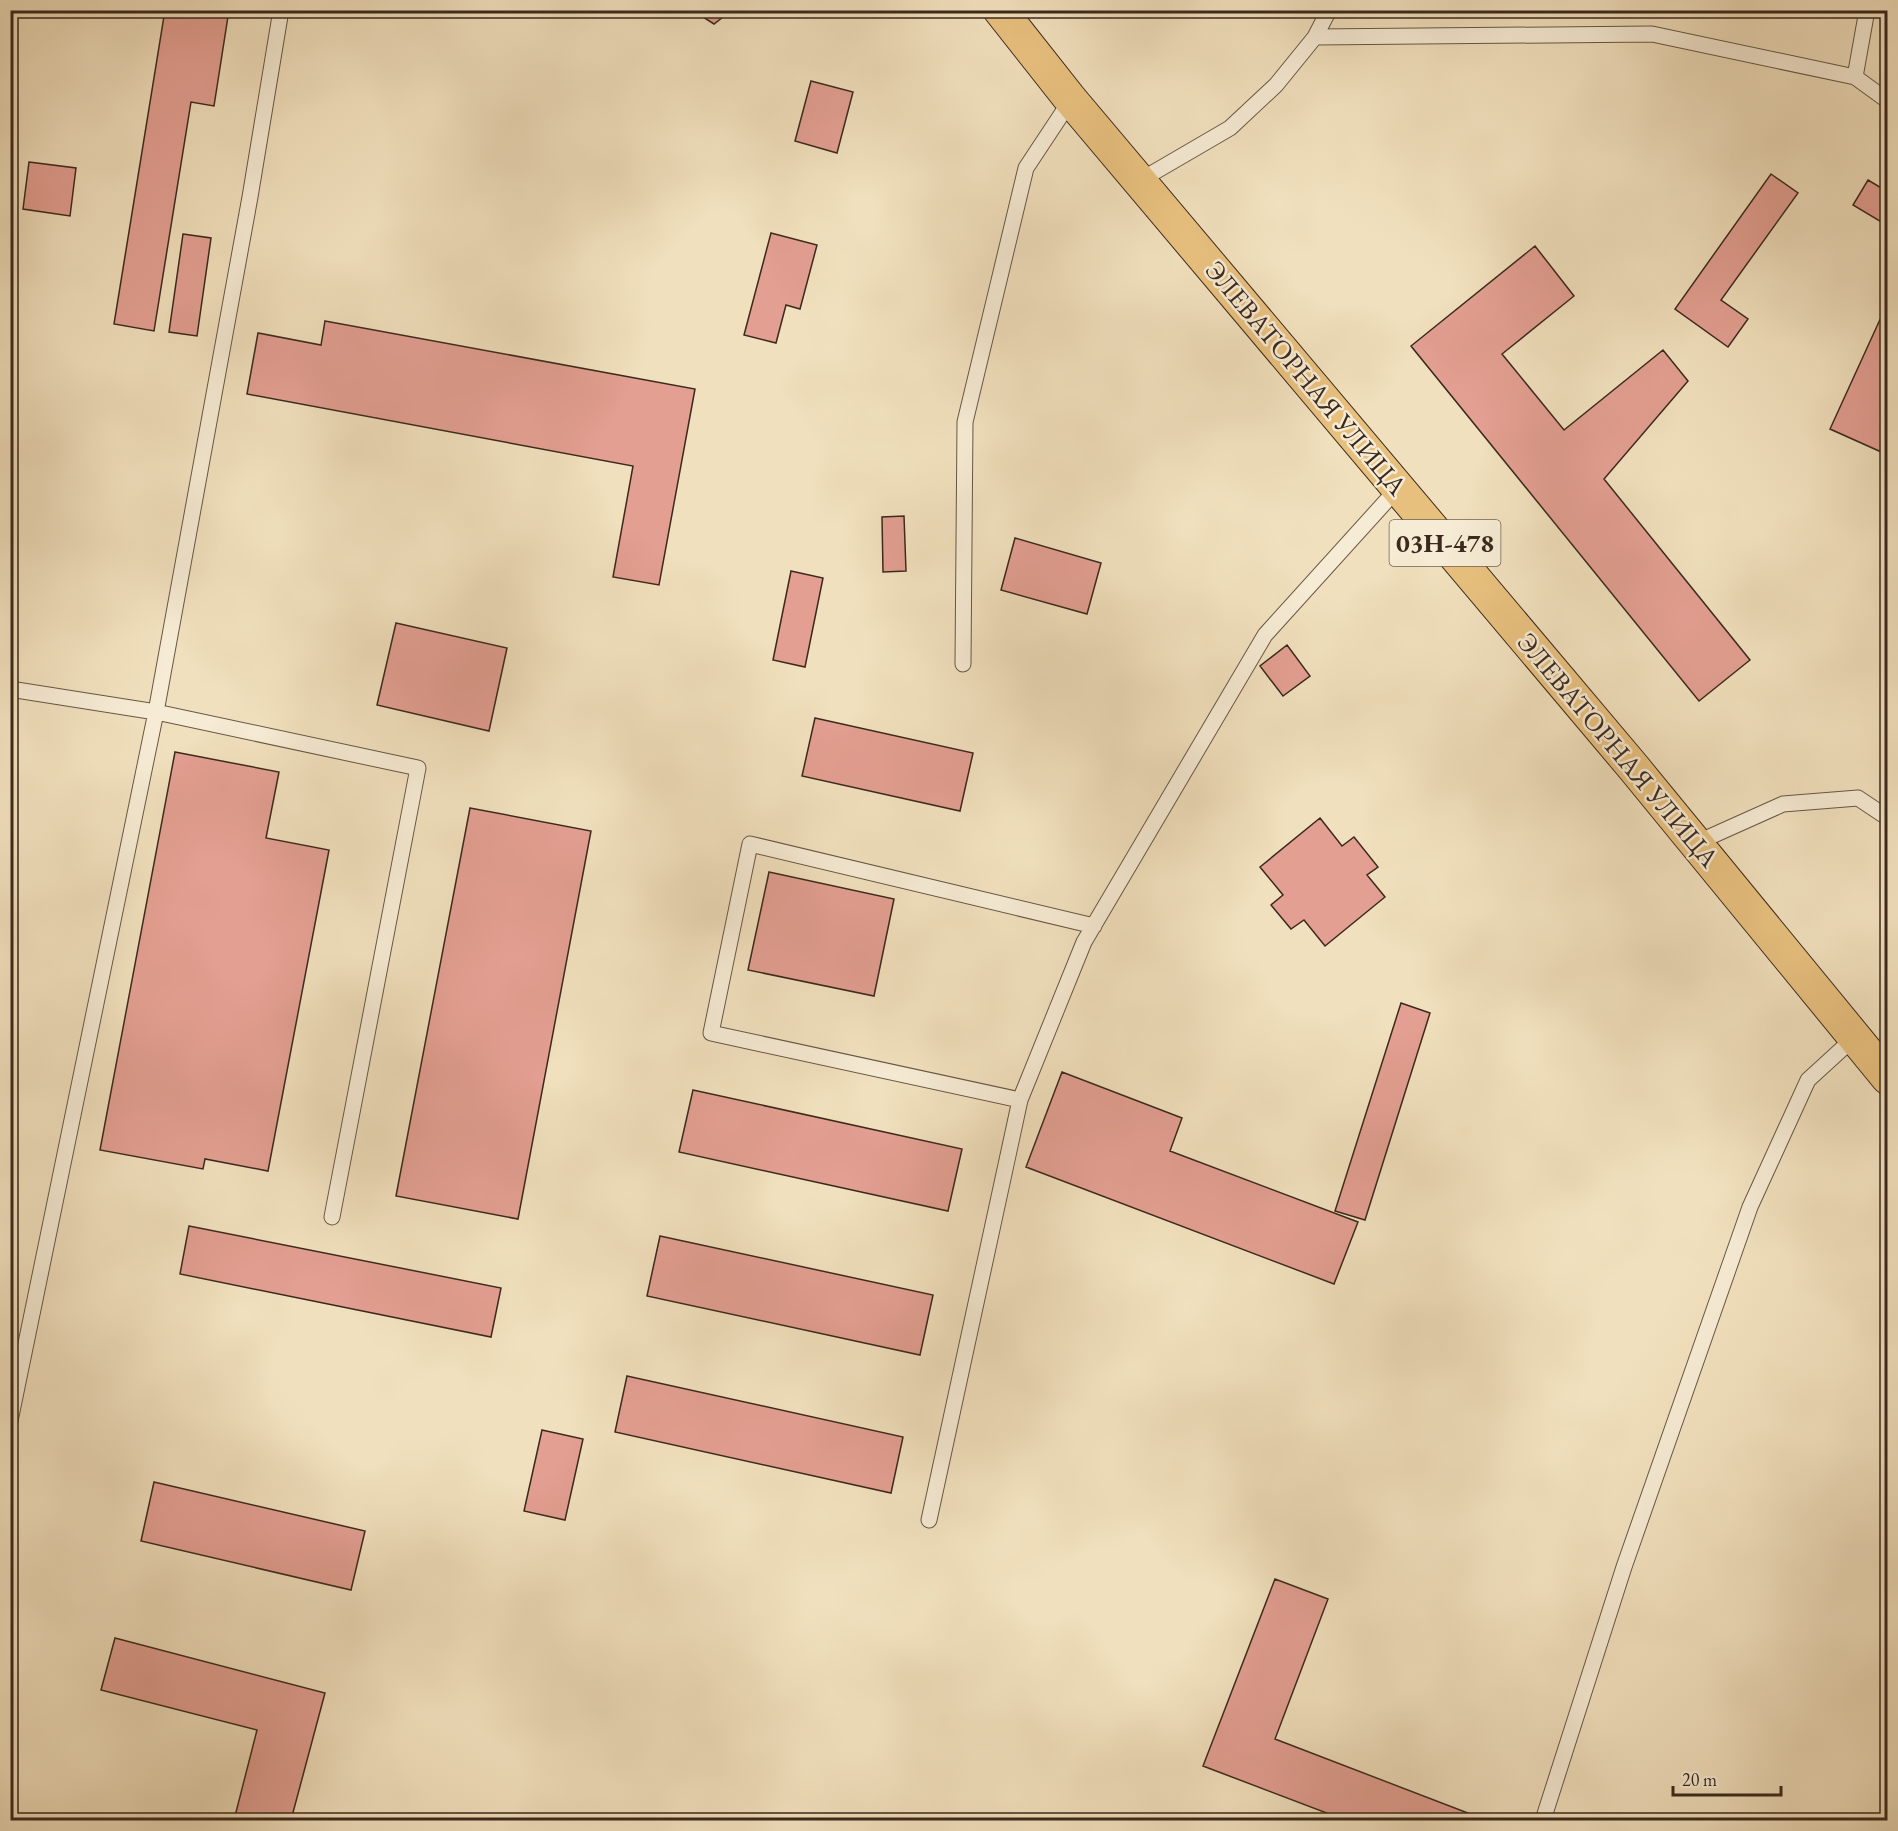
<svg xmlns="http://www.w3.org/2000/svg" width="1898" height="1831" font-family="'EB Garamond',serif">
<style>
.building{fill:#e39f92;stroke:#3b291d;stroke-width:1.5}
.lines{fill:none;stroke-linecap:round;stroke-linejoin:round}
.lane-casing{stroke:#685745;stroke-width:17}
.primary-casing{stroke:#3b291d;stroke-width:35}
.lane{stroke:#f6ebd4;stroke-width:15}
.primary{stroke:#e8c07e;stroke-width:33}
.labels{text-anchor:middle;stroke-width:5;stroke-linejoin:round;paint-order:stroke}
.shield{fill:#f6ebd4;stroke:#736354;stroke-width:1.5}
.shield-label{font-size:26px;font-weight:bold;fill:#3b291d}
.street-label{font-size:27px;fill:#3b291d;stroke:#f6ebd4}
</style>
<rect width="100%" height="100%" fill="#f1e0bd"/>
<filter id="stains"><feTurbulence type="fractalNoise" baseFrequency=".00333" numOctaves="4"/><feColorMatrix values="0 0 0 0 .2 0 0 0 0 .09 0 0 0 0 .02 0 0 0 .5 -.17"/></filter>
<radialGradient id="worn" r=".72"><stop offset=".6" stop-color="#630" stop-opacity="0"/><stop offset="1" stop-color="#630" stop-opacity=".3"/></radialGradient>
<!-- building -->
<path class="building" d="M165,10H229L214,106L191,102L154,331L114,324Z
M692,10H732L714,24Z
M811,81L853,92L837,153L795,141Z
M29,162L76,168L70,216L23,209Z
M1771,174L1798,193L1721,300L1748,319L1728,347L1675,309Z
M1868,180L1888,192V226L1853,205Z
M771,233L817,245L800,309L786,305L776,343L744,335Z
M183,234L211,238L197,336L169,332Z
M1535,246L1574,296L1502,354L1564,430L1663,350L1688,381L1604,479L1750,660L1699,701L1411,346Z
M1888,302V455L1830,429Z
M325,321L695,389L659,585L613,577L633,466L247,394L258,333L321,345Z
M904,516L906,571L883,572L882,517Z
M1015,538L1101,563L1087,614L1001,590Z
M791,571L823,578L805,667L773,660Z
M396,623L507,648L489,731L377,705Z
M1287,645L1310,676L1283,696L1260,666Z
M815,718L973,753L960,811L802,776Z
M175,752L279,772L266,838L329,850L268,1171L205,1159L203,1169L100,1150Z
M470,808L591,831L518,1219L396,1196Z
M1320,818L1342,846L1354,837L1378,867L1367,875L1385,897L1325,946L1304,920L1291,929L1271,905L1283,895L1260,867Z
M769,872L894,899L874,996L748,970Z
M1401,1003L1430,1013L1365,1220L1335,1211Z
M1062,1072L1182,1118L1170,1151L1358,1222L1334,1284L1026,1167Z
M693,1090L962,1149L948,1211L679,1152Z
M189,1226L501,1288L491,1337L180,1274Z
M660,1236L933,1295L920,1355L647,1296Z
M627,1376L903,1437L891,1493L615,1432Z
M542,1430L583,1439L565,1520L524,1511Z
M154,1482L365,1531L351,1590L141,1541Z
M1275,1579L1328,1599L1275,1739L1486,1820H1345L1203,1766Z
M115,1638L325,1693L291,1820H234L257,1730L101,1690Z"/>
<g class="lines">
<!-- lane casing -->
<g class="lane-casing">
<path id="lane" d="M1867,10L1855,77L1888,101
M1315,37L1652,34L1855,77
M1139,181L1230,128L1276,85L1315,37L1329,10
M963,664L965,422L1026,168L1071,100
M10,689L156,712L418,768L332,1217
M1696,843L1783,804L1858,798L1888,818
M1020,1100L711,1033L750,844L1094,926
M10,1421L156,712L250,197L281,10
M929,1520L1020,1100L1084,942L1265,635L1398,488
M1543,1820L1624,1567L1750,1207L1808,1080L1855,1037"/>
</g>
<!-- primary casing -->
<g class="primary-casing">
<path id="primary" d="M1000,10L1071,100L1634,768L1888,1078"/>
</g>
<!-- lane -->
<use href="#lane" class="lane"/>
<!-- primary -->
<use href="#primary" class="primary"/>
</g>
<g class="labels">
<!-- shield labels -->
<rect class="shield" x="1389.5" y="520" width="111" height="46" rx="4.5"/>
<g class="shield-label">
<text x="1445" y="552">03Н-478</text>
</g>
<!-- street labels -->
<g class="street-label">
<text transform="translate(1306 378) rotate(50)" y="9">ЭЛЕВАТОРНАЯ УЛИЦА</text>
<text transform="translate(1618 750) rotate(50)" y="9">ЭЛЕВАТОРНАЯ УЛИЦА</text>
</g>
</g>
<!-- margin -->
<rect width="1898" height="1831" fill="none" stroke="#f1e0bd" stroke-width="36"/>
<rect x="12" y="12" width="1874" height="1807" fill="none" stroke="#3b291d" stroke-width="3"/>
<rect x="18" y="18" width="1862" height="1795" fill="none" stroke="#3b291d" stroke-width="1.5"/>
<!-- scale -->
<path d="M1673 1786v9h108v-9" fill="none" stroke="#3b291d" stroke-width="3"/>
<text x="1682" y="1786" font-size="18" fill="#3b291d" stroke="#f6ebd4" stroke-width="4.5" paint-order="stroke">20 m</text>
<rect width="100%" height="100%" filter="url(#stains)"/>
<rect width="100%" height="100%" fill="url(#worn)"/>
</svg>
